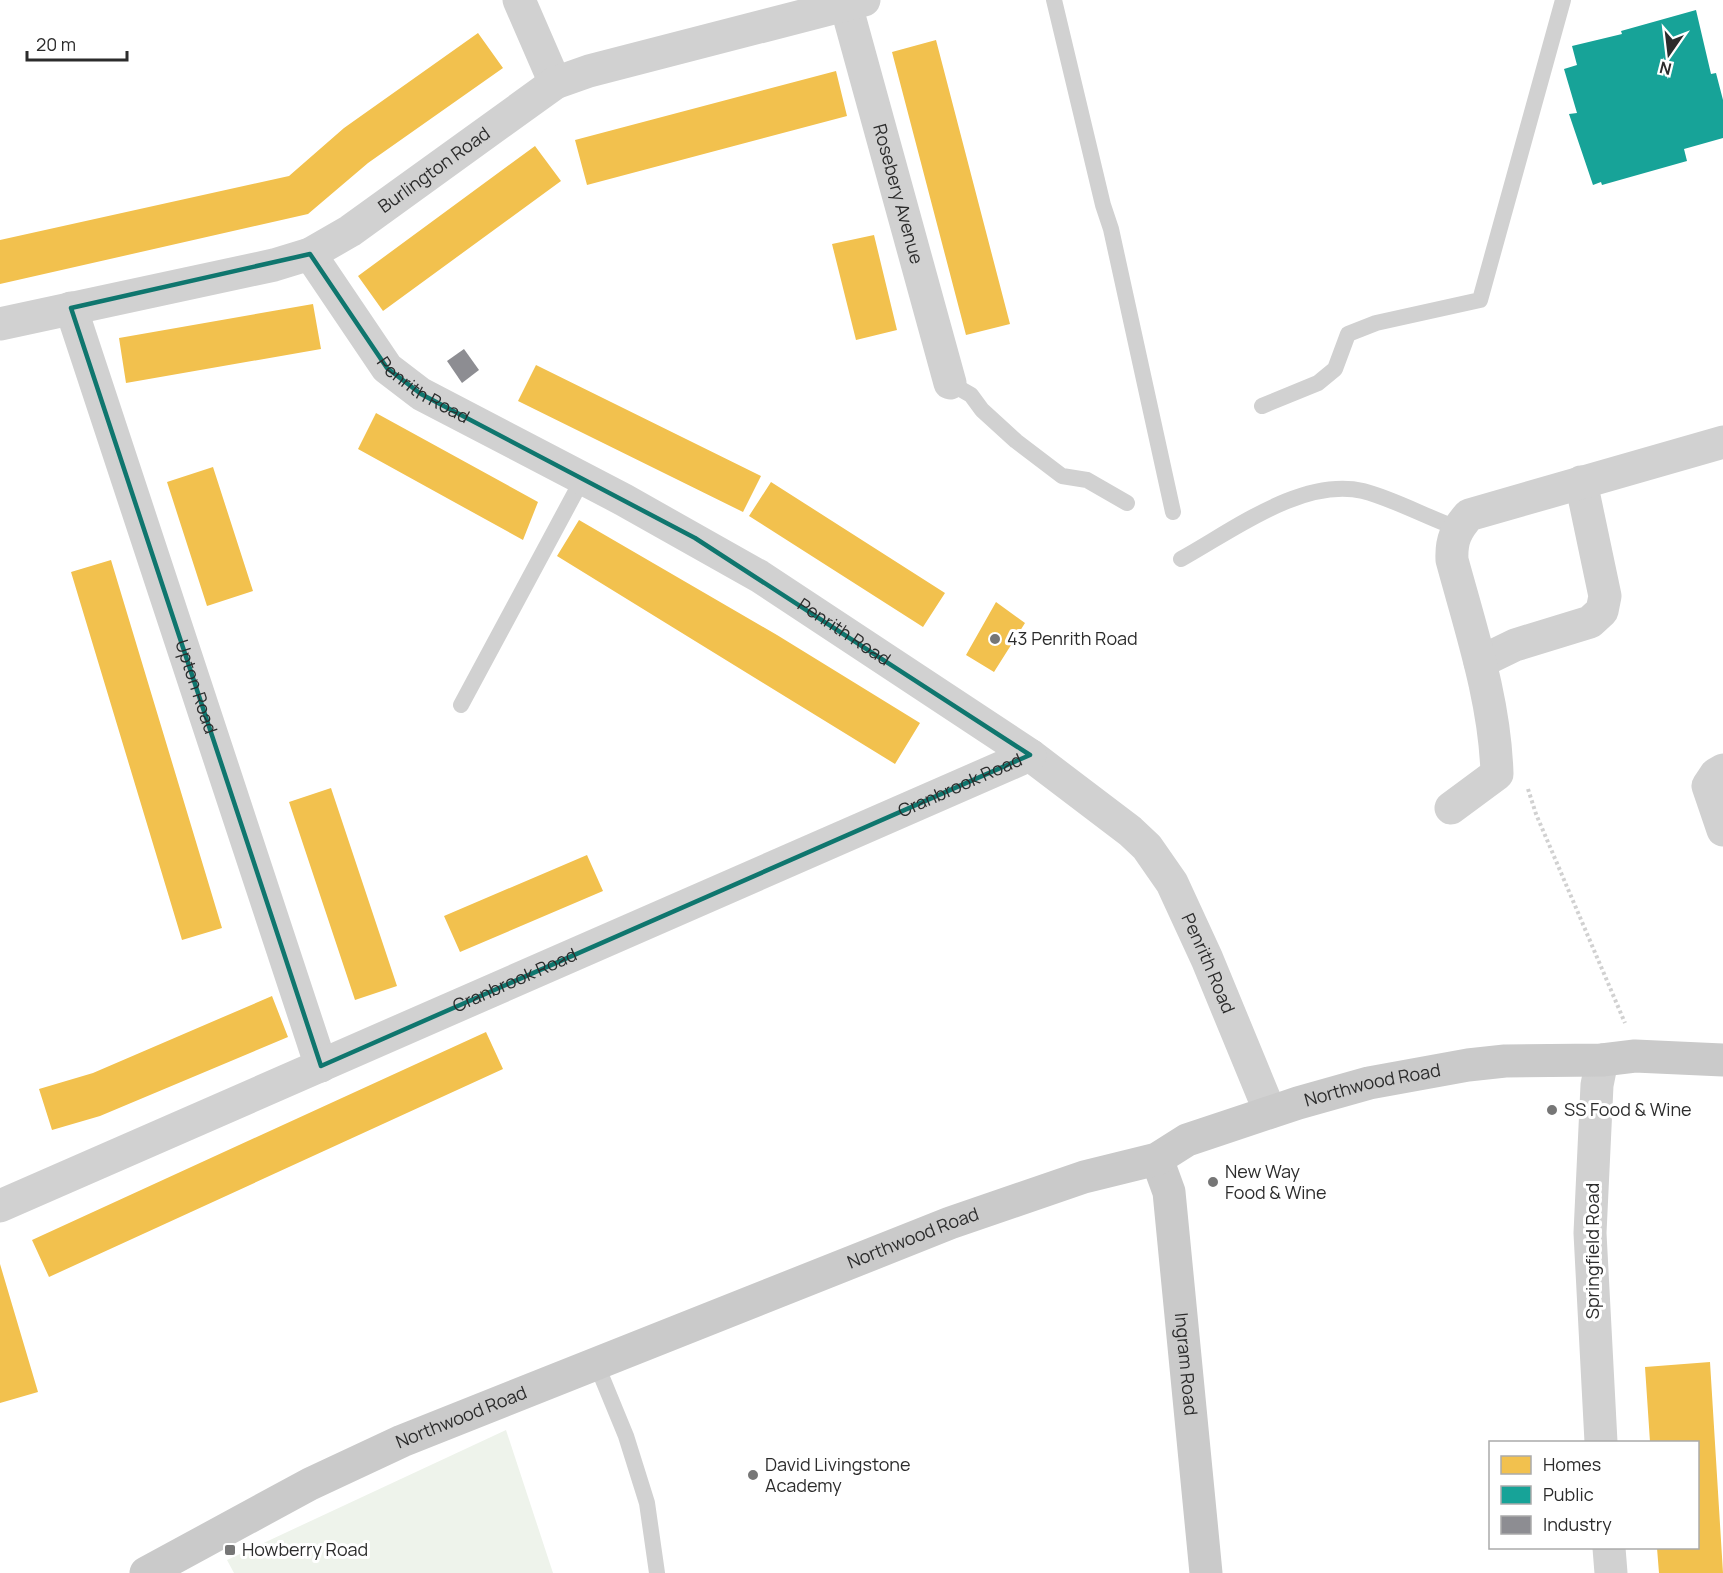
<svg xmlns="http://www.w3.org/2000/svg" width="1723" height="1573" font-family="Manrope,sans-serif">
<style>
.green{fill:#eef3eb}
.homes{fill:#f2c14e}
.public{fill:#17a398}
.industry{fill:#8d8d92}
.lines{fill:none;stroke-linecap:round;stroke-linejoin:round}
.path{stroke:#d1d1d1;stroke-width:4;stroke-dasharray:3 3;stroke-linecap:butt}
.lane{stroke:#d1d1d1;stroke-width:16}
.street{stroke:#d1d1d1;stroke-width:33}
.secondary{stroke:#cacaca;stroke-width:33}
.marked{fill:none;stroke:#0f766e;stroke-width:4.5;stroke-linejoin:round}
.poi-dot{fill:#767676;stroke:#fff;stroke-width:2}
.labels{text-anchor:middle;stroke-width:6;stroke-linejoin:round;paint-order:stroke}
.street-label{font-size:18px;fill:#2c2c2c;stroke:#fff}
.poi-label{font-size:18px;fill:#2c2c2c;stroke:#fff;text-anchor:start}
</style>
<rect width="100%" height="100%" fill="#fff"/>
<!-- green -->
<path class="green" d="M506,1430L553,1573H234L227,1560Z"/>
<!-- homes -->
<path class="homes" d="M478,33L503,68L368,163L308,214L0,284V240L289,176L344,128Z
M936,40L1010,324L966,335L892,52Z
M836,71L847,116L587,185L575,140Z
M535,146L561,181L383,311L358,276Z
M874,235L897,330L856,340L832,244Z
M313,304L321,349L126,383L119,338Z
M536,365L761,476L743,512L518,401Z
M376,413L538,502L523,540L358,449Z
M213,467L253,591L207,606L167,482Z
M771,482L945,593L923,627L749,516Z
M579,520L777,635L920,723L895,764L557,556Z
M111,560L222,928L182,940L71,572Z
M996,602L1025,623L994,672L966,655Z
M331,788L397,986L355,1000L289,802Z
M587,855L603,891L460,952L444,916Z
M272,996L288,1037L100,1116L52,1130L39,1089L93,1073Z
M486,1032L503,1069L49,1277L32,1240Z
M0,1264L38,1392L0,1403Z
M1710,1362L1723,1573H1659L1657,1548H1698V1443L1650,1442L1645,1367Z"/>
<!-- public -->
<path class="public" d="M1696,10L1711,74L1716,73L1723,100V138L1684,149L1687,161L1602,185L1601,182L1593,185L1569,114L1577,113L1564,69L1577,65L1572,46L1622,34L1621,31Z"/>
<!-- industry -->
<path class="industry" d="M464,349L479,370L462,383L447,361Z"/>
<g class="lines">
<!-- path -->
<path class="path" d="M1528,789L1536,814L1625,1023"/>
<!-- lane -->
<path class="lane" d="M1054,0L1103,205L1111,229L1173,512
M950,383L971,395L982,410L1016,441L1062,476L1087,480L1127,503
M1262,406L1318,383L1335,369L1348,334L1376,323L1480,300L1563,0
M1181,559C1232,531 1302,477 1363,491C1394,499 1426,517 1457,528
M461,705L583,478
M596,1363L626,1436L647,1503L657,1573"/>
<!-- street -->
<g class="street">
<path d="M519,0L555,83"/>
<path id="s1" d="M846,5L950,383"/>
<path id="s2" d="M310,254L387,368L421,394L624,500L759,576L1030,755L1130,831L1147,847L1172,883L1207,959L1270,1112"/>
<path id="s3" d="M71,308L321,1066"/>
<path id="s4" d="M0,324L274,265L310,254L350,231L555,83L589,71L864,0"/>
<path d="M1480,662L1515,645L1590,622L1602,611L1605,596L1581,482"/>
<path d="M1723,770L1716,774L1708,786L1723,830"/>
<path d="M1451,808L1497,774C1495,701 1471,630 1452,560C1451,540 1456,530 1469,515L1723,442"/>
<path id="s5" d="M0,1206L1030,755"/>
<path d="M1601,1442L1590,1233L1597,1085L1602,1060"/>
<path d="M1609,1548L1611,1573"/>
</g>
<!-- secondary -->
<g class="secondary">
<path id="s6" d="M1157,1159L1169,1192L1206,1573"/>
<path id="s7" d="M146,1573L310,1484L402,1441L950,1223L1084,1177L1157,1159L1187,1140L1298,1103L1369,1083L1468,1065L1505,1061L1602,1060L1635,1056L1723,1060"/>
</g>
</g>
<!-- marked area -->
<path class="marked" d="M310,254L387,368L421,394L695,538L1030,755L321,1066L71,308Z"/>
<!-- markers -->
<g class="poi-dot">
<circle cx="995" cy="639" r="6"/>
<circle cx="1552" cy="1110" r="6"/>
<circle cx="1213" cy="1182" r="6"/>
<circle cx="753" cy="1475" r="6"/>
<rect x="224" y="1544" width="12" height="12" rx="3"/>
</g>
<g class="labels">
<!-- street labels -->
<g class="street-label">
<text dy="6" stroke="none"><textPath href="#s4" startOffset="468">Burlington Road</textPath></text>
<text dy="6" stroke="none"><textPath href="#s1" startOffset="196">Rosebery Avenue</textPath></text>
<text dy="6" stroke="none"><textPath href="#s2" startOffset="180">Penrith Road</textPath></text>
<text dy="6" stroke="none"><textPath href="#s2" startOffset="666">Penrith Road</textPath></text>
<text dy="6" stroke="none"><textPath href="#s3" startOffset="399">Upton Road</textPath></text>
<text dy="6" stroke="none"><textPath href="#s5" startOffset="1048">Cranbrook Road</textPath></text>
<text dy="6" stroke="none"><textPath href="#s2" startOffset="1170">Penrith Road</textPath></text>
<text dy="6" stroke="none"><textPath href="#s5" startOffset="562">Cranbrook Road</textPath></text>
<text dy="6" stroke="none"><textPath href="#s7" startOffset="1324">Northwood Road</textPath></text>
<text dy="6" stroke="none"><textPath href="#s7" startOffset="838">Northwood Road</textPath></text>
<text transform="translate(1593 1251) rotate(-90)" y="6">Springfield Road</text>
<text dy="6" stroke="none"><textPath href="#s6" startOffset="208">Ingram Road</textPath></text>
<text dy="6" stroke="none"><textPath href="#s7" startOffset="352">Northwood Road</textPath></text>
</g>
<!-- poi labels -->
<g class="poi-label">
<text x="1007" y="645">43 Penrith Road</text>
<text x="1564" y="1116">SS Food &amp; Wine</text>
<text x="1225" y="1178">New Way<tspan x="1225" dy="21">Food &amp; Wine</tspan></text>
<text x="765" y="1471">David Livingstone<tspan x="765" dy="21">Academy</tspan></text>
<text x="242" y="1556">Howberry Road</text>
</g>
</g>
<!-- legend -->
<rect x="1489" y="1441" width="210" height="108" fill="#ffffff" stroke="#ababab" stroke-width="1.5"/>
<rect x="1501" y="1456" width="30" height="18" fill="#f2c14e" stroke="#ababab" stroke-width="1.5"/>
<text x="1543" y="1471" font-size="18" fill="#2c2c2c">Homes</text>
<rect x="1501" y="1486" width="30" height="18" fill="#17a398" stroke="#ababab" stroke-width="1.5"/>
<text x="1543" y="1501" font-size="18" fill="#2c2c2c">Public</text>
<rect x="1501" y="1516" width="30" height="18" fill="#8d8d92" stroke="#ababab" stroke-width="1.5"/>
<text x="1543" y="1531" font-size="18" fill="#2c2c2c">Industry</text>
<!-- north arrow -->
<g transform="translate(1669 54) rotate(194)" stroke="#ffffff" stroke-width="4.5" paint-order="stroke">
<path d="M0-4.5L10 22L0 15L-10 22Z" fill="#2c2c2c"/>
<text y="-9" font-size="16" font-weight="bold" text-anchor="middle" fill="#2c2c2c">N</text>
</g>
<!-- scale -->
<path d="M27 51v9h100v-9" fill="none" stroke="#2c2c2c" stroke-width="3"/>
<text x="36" y="51" font-size="18" fill="#2c2c2c" stroke="#ffffff" stroke-width="4.5" paint-order="stroke">20 m</text>
</svg>
